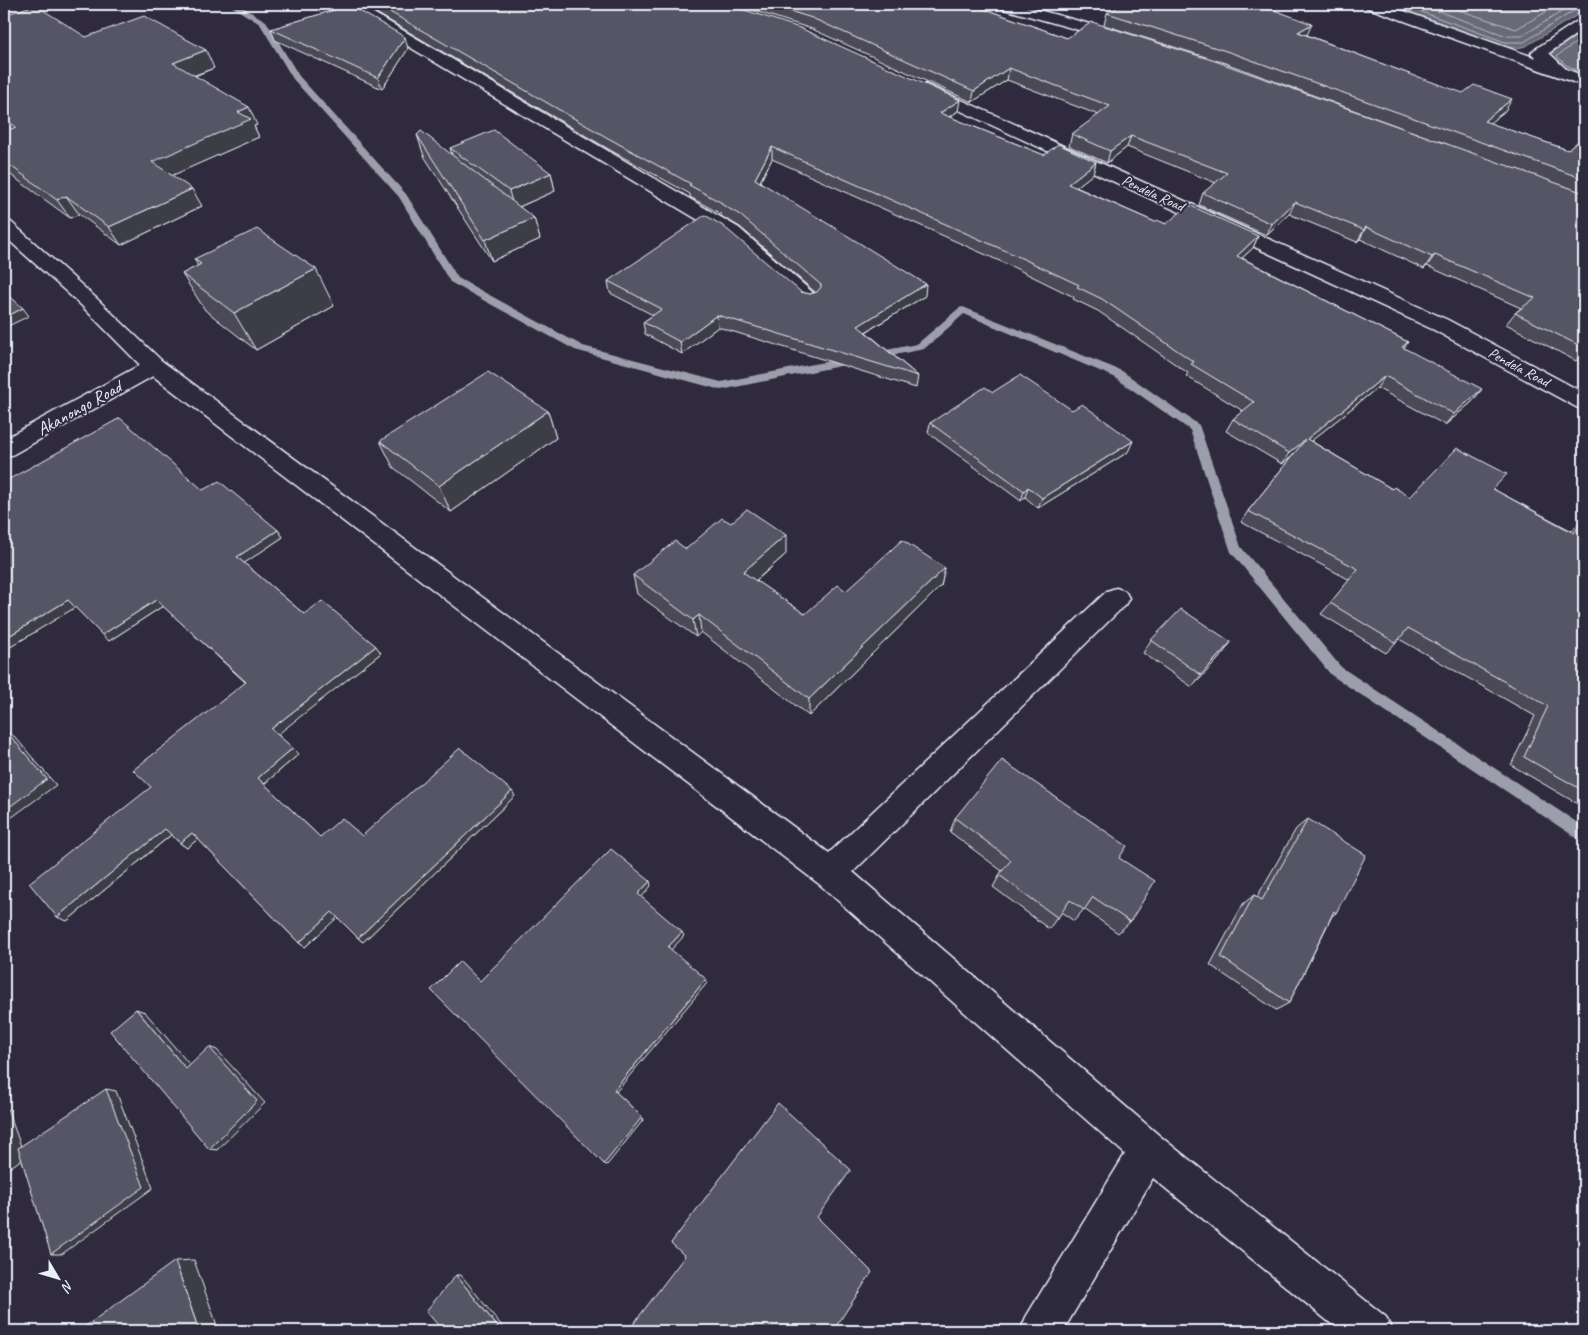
<svg xmlns="http://www.w3.org/2000/svg" width="1588" height="1335" font-family="Caveat,sans-serif">
<style>
.water{fill:#696978;stroke:#9c9fab}
.lines{fill:none;stroke-linecap:round;stroke-linejoin:round}
.shore{stroke:#b5bbc5;stroke-width:1}
.stream{fill:#9c9fab;fill-rule:evenodd}
.minor-casing{stroke:#e8f1f8;stroke-width:3}
.minor{fill:#2f2a3d;fill-rule:evenodd}
.wall{fill:#4b4957;stroke:#e8f1f8}
.shaded-wall{fill:#3d3c47;stroke:#e8f1f8}
.building{fill:#575565;stroke:#e8f1f8}
.labels{text-anchor:middle;stroke-width:4;stroke-linejoin:round;paint-order:stroke}
.far-street-label{font-size:15px;fill:#e8f1f8;stroke:#2f2a3d}
.street-label{font-size:18px;fill:#e8f1f8;stroke:#2f2a3d}
</style>
<rect width="100%" height="100%" fill="#2f2a3d"/>
<filter id="ink" filterUnits="userSpaceOnUse"><feTurbulence type="fractalNoise" baseFrequency=".02" numOctaves="2"/><feDisplacementMap in="SourceGraphic" scale="10" xChannelSelector="R" yChannelSelector="G"/><feConvolveMatrix kernelMatrix="1 2 1 2 8 2 1 2 1" color-interpolation-filters="sRGB"/></filter>
<g filter="url(#ink)">
<!-- water -->
<path class="water" d="M1385,4H1584V11L1526,46L1517,48L1504,47Z
M1584,31V79C1572,74 1554,67 1551,53Z"/>
<g class="lines">
<!-- shore -->
<path class="shore" d="M1400,4L1505,42H1524L1580,7H1584
M1418,4L1507,36H1522L1574,4
M1441,4L1516,29L1560,4
M1584,37L1557,56L1566,65L1584,73"/>
<!-- stream -->
<path class="stream" d="M228,4H237L266,21L299,76L406,194L458,278L583,346L721,382L917,344L959,308L963,307L1122,371L1199,425L1241,547L1341,667L1584,827V843L1331,675L1231,552L1190,430L1114,377L964,314L924,349L721,390L575,350L450,282L399,197L293,79L260,24Z"/>
<!-- minor casing -->
<g class="minor-casing">
<path id="minor" d="M361,4H376L370,11L739,228L819,298L816,302L809,304L802,302L725,236L356,15L354,12Z
M995,4H1017L1126,34L1129,37L1126,40L1121,42L997,7Z
M1364,4H1384L1536,58L1531,53L1534,50L1579,20L1584,19V29L1549,53L1566,69L1584,76V86L1366,7Z
M926,84L1448,320L1584,393V409L1576,407L1434,330L920,92L918,89L920,86Z
M4,220L11,222L95,297L162,361L829,853L1107,591L1116,588L1125,591L1129,598L1125,605L853,872L1161,1137L1386,1317L1392,1331H1340L1153,1178L1063,1331H1020L1026,1317L1125,1154L819,884L153,376L12,455L4,457V439L140,365L81,305L4,236Z"/>
</g>
<!-- minor -->
<use href="#minor" class="minor"/>
</g>
<!-- wall -->
<path class="wall" d="M322,4H359L356,8L408,49L382,89L275,40L271,29L335,10Z
M371,4H726L958,111L950,117L1044,155L1096,162L1093,174L1076,187L1155,222L1258,236L1253,248L1242,258L1408,342L1404,348L1473,401L1445,425L1377,388L1311,441L1392,489L1410,497L1493,489L1572,531L1584,516V806L1583,807L1511,765L1535,716L1399,639L1386,653L1321,614L1350,580L1241,522L1248,511L1292,456L1282,464L1226,431L1233,419L1243,411L1186,376L1188,373L1098,311L1073,299L1074,297L1013,267L772,159L760,182L925,296L866,332L918,376L916,388L718,327L682,354L645,334L643,322L653,315L610,293L608,281L801,292L810,294L815,292L740,227L721,216V214L690,197V194L610,150L373,11Z
M733,4H970L1067,38L1449,145L1225,63L1104,25L1107,13L1307,35L1505,111L1489,123L1568,150L1584,136V351L1576,361L1506,324L1515,313L1521,308L1427,266L1424,269L1360,239L1357,242L1289,214L1266,235L1199,205L1203,193L1216,183L1127,147L1107,163L1069,146L1072,134L1099,115L1007,80L972,102L812,29Z
M4,15L86,37L214,68L195,76L257,125L254,126L259,137L172,175L202,206L121,245L79,214L70,218L4,170V132L8,130L4,127Z
M417,135L452,155L450,148L551,173L555,191L519,207L534,218L540,239L492,261L424,156Z
M194,259L334,306L256,350L205,310L182,274L198,266Z
M993,392L1128,452L1038,508L1025,497L1021,501L928,433L930,423Z
M548,411L556,438L451,512L393,467L380,441Z
M4,487L203,490L278,530L283,537L244,563L304,614L381,653L277,734L299,754L264,784L320,837L362,836L515,796L363,942L358,938L337,917L305,947L299,943L198,839L187,848L180,843L171,835L67,921L151,787L246,683L163,606L109,641L75,607L7,649L4,647Z
M686,549L786,554L756,581L805,614L846,591L945,568L941,586L809,716L701,632L696,637L637,594L633,575Z
M1151,640L1222,655L1192,687L1143,653Z
M955,818L1119,858L1130,922L1118,933L1084,909L1074,921L1061,912L1049,929L993,887L1002,871L950,832Z
M1308,819L1336,913L1332,916L1289,1003L1276,1010L1210,965L1243,904L1254,895L1257,897L1296,829Z"/>
<!-- shaded-wall -->
<path class="shaded-wall" d="M349,4H359L352,13Z
M1312,24L1307,35L1298,32Z
M405,37L408,49L382,89L378,78Z
M206,50L214,68L182,80L173,63Z
M1009,68L1007,80L972,102L974,91Z
M1512,99L1505,111L1477,133L1484,121Z
M960,100L958,111L938,124L940,113Z
M249,107L257,125L254,126L259,137L162,180L152,162L238,112Z
M1131,136L1127,147L1107,163L1110,151Z
M772,147V159L755,191V179Z
M1096,162L1093,174L1065,196L1068,184Z
M551,173L555,191L514,209L509,191Z
M192,189L202,206L121,245L109,227Z
M66,196L79,214L70,218L57,200Z
M1295,202L1289,214L1266,235L1272,224Z
M534,218L540,239L492,261L485,240Z
M1366,227L1360,239L1357,242L1364,230Z
M1258,236L1253,248L1232,267L1237,256Z
M1435,255L1427,266L1424,269L1432,257Z
M316,269L334,306L256,350L234,313Z
M926,284L925,296L857,337L858,326Z
M23,308L29,316L4,328V318Z
M717,315L718,327L682,354L680,342Z
M1385,376L1377,388L1300,450L1307,439Z
M1482,389L1473,401L1445,425L1454,414Z
M548,411L556,438L451,512L439,486Z
M1305,440L1298,452L1282,464L1289,453Z
M1133,441L1128,452L1038,508L1042,498Z
M1028,487L1025,497L1021,501L1024,491Z
M278,530L283,537L243,564L237,557Z
M786,535V554L745,590L743,572Z
M945,568L941,586L809,716V699Z
M68,600L76,607L7,649L4,647V639Z
M156,600L163,606L109,641L102,635Z
M699,615L701,632L696,637L693,620Z
M1231,642L1222,655L1192,687L1201,675Z
M376,646L381,653L277,735L271,729Z
M6,731L15,737L56,785L4,823Z
M293,748L299,754L264,784L258,778Z
M512,791L515,796L363,942L358,938Z
M165,829L172,834L67,921L57,917Z
M192,833L199,838L187,848L180,843Z
M650,881L651,886L640,899L638,894Z
M332,912L338,917L305,947L299,943Z
M682,932L684,936L670,951L668,947Z
M706,979L707,983L616,1092L644,1119L607,1165L604,1164L614,1090Z
M136,1009L145,1012L195,1071L186,1069Z
M209,1047L217,1050L265,1103L217,1150L209,1149Z
M106,1089L116,1091L153,1188L62,1254H51Z
M4,1108H7L25,1157L4,1172Z
M194,1260L219,1331H199L175,1261Z
M456,1275H461L506,1331H501Z"/>
<!-- building -->
<path class="building" d="M343,4H350L351,6L405,37L378,78L271,29L347,6Z
M376,4H726L800,28L960,100L940,113L1044,155L1058,144L1096,162L1068,184L1155,222L1157,220L1166,224L1189,205L1258,236L1237,256L1408,342L1402,347L1482,389L1454,414L1385,376L1307,439L1392,489L1394,487L1410,497L1457,448L1507,474L1493,489L1574,533L1584,519V791L1524,757L1548,706L1408,628L1396,643L1330,603L1358,569L1248,511L1305,440L1289,453L1233,419L1254,402L1191,364L1194,362L1102,299L1077,287L1079,285L1015,255L772,147L755,179L926,284L858,326L918,376L717,315L680,342L643,322L662,309L608,281L705,215L723,226L801,292L810,294L817,292L821,287V285L740,215L721,204L722,203L689,185L691,184L608,138Z
M767,4H970L1067,38L1092,22L1215,61L1584,193V348L1515,313L1535,298L1435,255L1432,257L1366,227L1364,230L1295,202L1272,224L1203,193L1227,173L1131,136L1110,151L1072,134L1110,106L1009,68L974,91L812,18Z
M1123,4H1258L1312,24L1298,32L1404,72L1463,93L1474,85L1512,99L1484,121L1568,150L1584,136V179L1229,52L1107,13Z
M35,5L86,37L144,16L206,50L173,63L249,107L238,112L251,119L152,162L192,189L109,227L66,196L57,200L4,161V132L16,127L4,118V15Z
M494,130L551,173L509,191L450,148Z
M421,131L534,218L485,240L417,135Z
M257,229L316,269L234,313L182,274L201,264L194,259Z
M4,291L23,308L4,318Z
M488,372L548,411L439,486L380,441Z
M1020,375L1072,410L1082,404L1133,441L1042,498L1028,487L1024,491L930,423L985,387L993,392Z
M120,418L203,490L219,481L278,530L237,557L304,614L322,601L376,646L271,729L293,748L258,778L320,837L342,818L362,836L460,748L512,791L358,938L332,912L299,943L192,833L180,843L165,829L57,917L29,883L151,787L133,770L246,682L156,600L102,635L68,600L4,639V487L6,485L4,483V482Z
M747,509L786,535L743,572L805,614L838,585L846,591L902,540L945,568L809,699L699,615L693,620L633,575L675,541L686,549L722,518L731,523Z
M1181,609L1231,642L1201,675L1151,640Z
M6,731L47,779L4,811V732Z
M1002,760L1127,846L1119,858L1155,881L1130,922L1093,897L1084,910L1070,900L1058,918L999,875L1011,860L955,818Z
M1308,819L1366,855L1336,913L1334,911L1289,1003L1221,957L1254,895L1262,900Z
M611,849L650,881L638,894L682,932L668,947L706,979L614,1090L642,1117L604,1164L431,990L460,961L480,981Z
M136,1009L186,1069L209,1047L257,1101L209,1149L110,1031Z
M106,1089L144,1187L51,1254L18,1148Z
M778,1103L851,1170L817,1217L872,1272L833,1331H628L685,1256L671,1243Z
M175,1261L199,1331H79Z
M456,1275L501,1331H443L426,1311Z"/>
</g>
<g class="labels">
<!-- far-street labels -->
<g class="far-street-label">
<text transform="translate(1153 193) rotate(25)" y="5">Pendela Road</text>
<text transform="translate(1519 367) rotate(28)" y="5">Pendela Road</text>
</g>
<!-- street labels -->
<g class="street-label">
<text transform="translate(79 408) rotate(-29)" y="6">Akanongo Road</text>
</g>
</g>
<!-- margin -->
<rect width="1588" height="1335" fill="none" stroke="#2f2a3d" stroke-width="20"/>
<rect x="10" y="10" width="1568" height="1315" fill="none" stroke="#e8f1f8" stroke-width="2" filter="url(#ink)"/>
<!-- north arrow -->
<g transform="translate(58 1278) rotate(128)" stroke="#2f2a3d" stroke-width="4" paint-order="stroke">
<path d="M0-4L9 19L0 12L-9 19Z" fill="#e8f1f8"/>
<text y="-8" font-size="14" font-weight="bold" text-anchor="middle" fill="#e8f1f8">N</text>
</g>
</svg>
